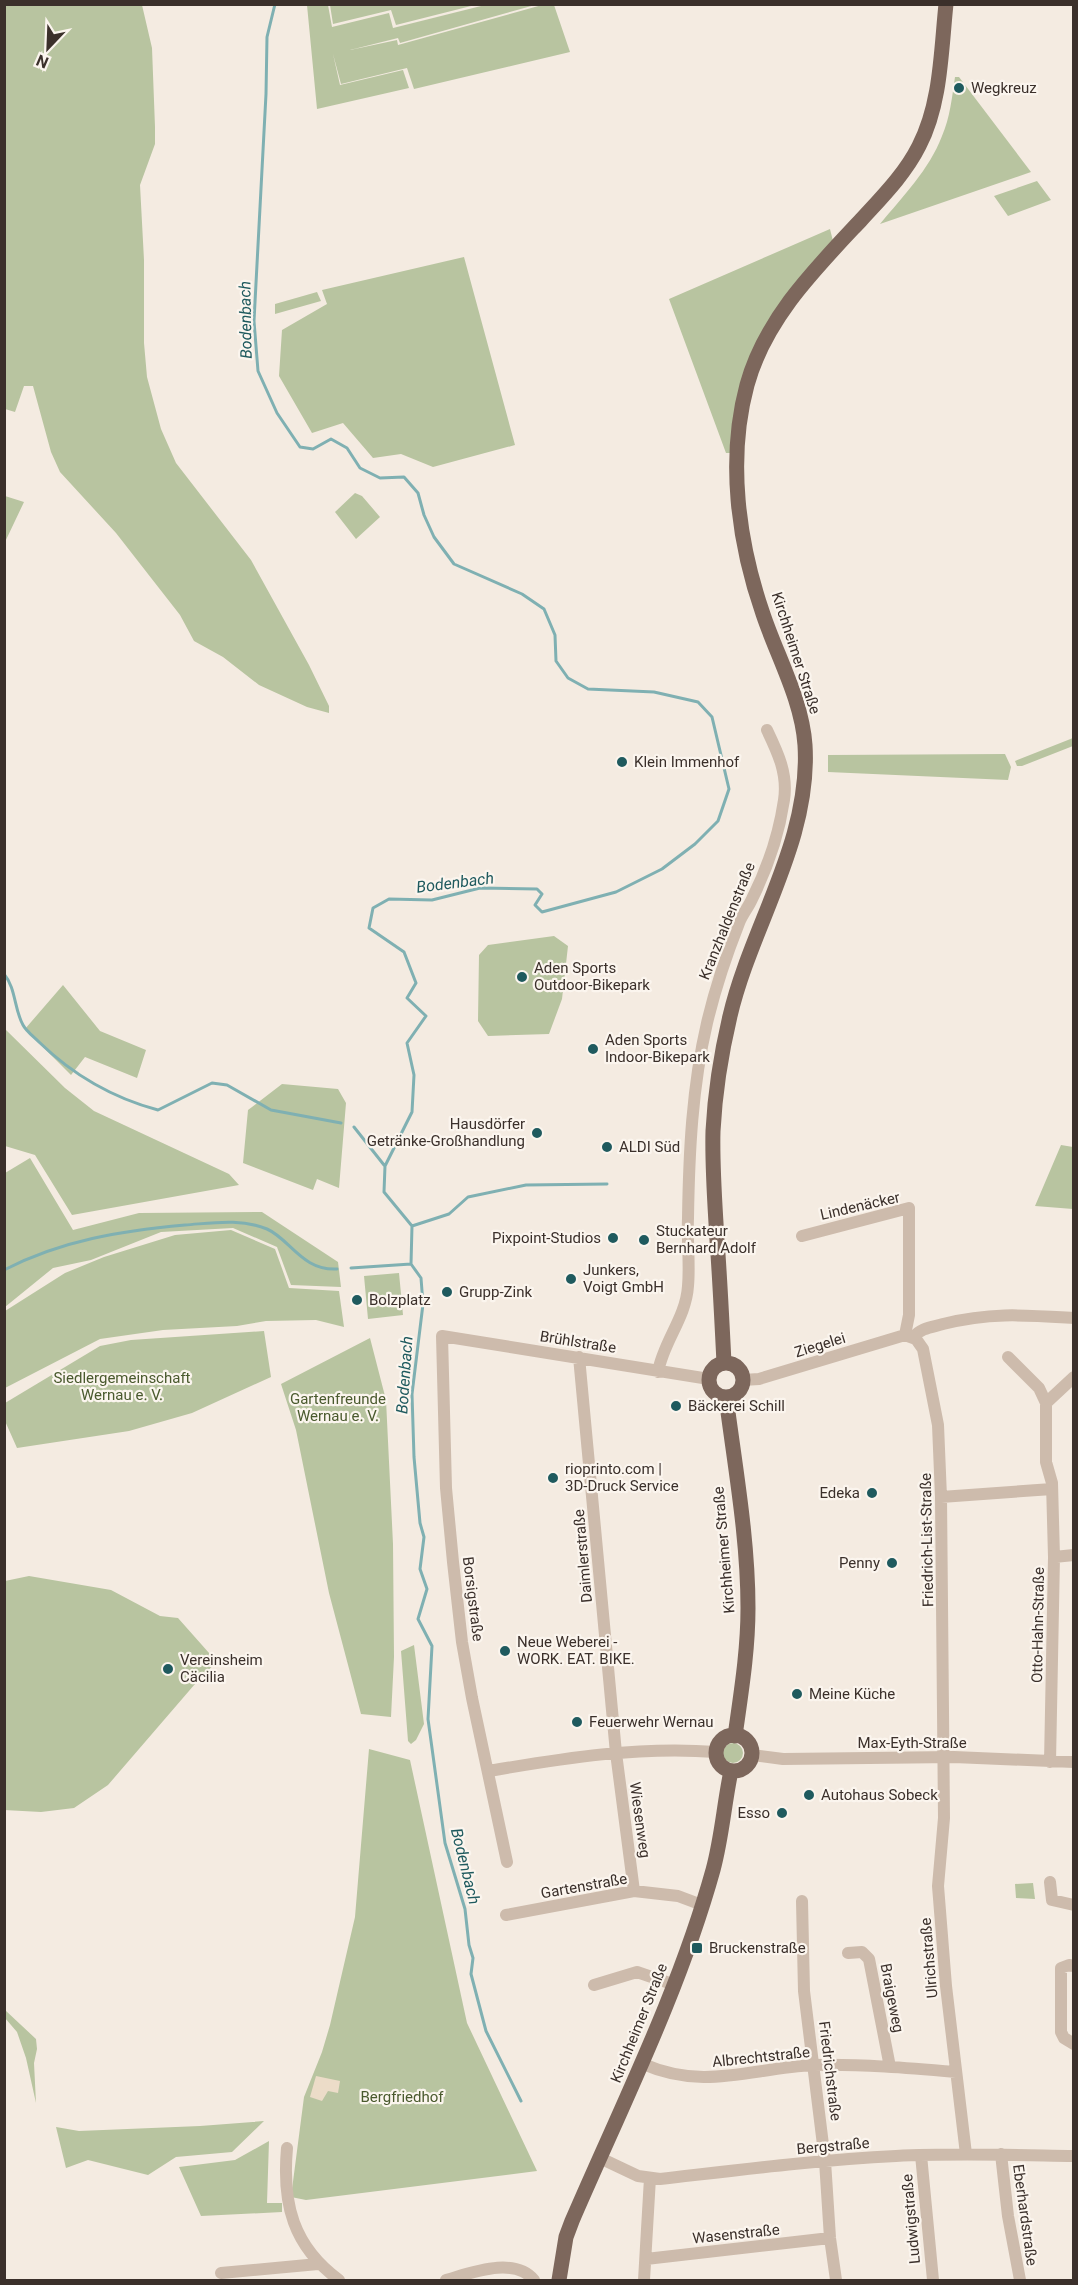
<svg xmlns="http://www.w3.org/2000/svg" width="1078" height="2285" font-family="Roboto,sans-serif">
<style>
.green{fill:#b8c4a0}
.plaza{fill:#ecdcc8}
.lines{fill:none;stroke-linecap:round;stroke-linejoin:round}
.stream{stroke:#7fb0b2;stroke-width:3}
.minor{stroke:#cdbbac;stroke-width:12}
.major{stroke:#7d675c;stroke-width:15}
.poi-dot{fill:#1f5a5e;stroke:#fbf5ee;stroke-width:2}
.labels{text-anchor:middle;stroke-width:4.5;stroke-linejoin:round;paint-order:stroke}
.poi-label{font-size:15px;fill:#3b302b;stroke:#fbf5ee;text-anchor:start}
.street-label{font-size:15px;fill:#3b302b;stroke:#fbf5ee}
.park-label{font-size:15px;fill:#4a5a2e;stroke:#fbf5ee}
.water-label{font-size:16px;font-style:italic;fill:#1f5a5e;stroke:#fbf5ee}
</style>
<rect width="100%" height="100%" fill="#f4ebe1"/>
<!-- green -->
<path class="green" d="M5,4L142,5L152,48L155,127V144L140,185L144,260V343L147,377L161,429L176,463L251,560L309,665L329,706V713L307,707L259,685L223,657L194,641L180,615L116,533L60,472L51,452L33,386H24L15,412L5,409Z
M307,5H328L332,27L389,13L393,28L485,5H535L400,43L398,38L350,50L397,40L398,45L542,5H554L570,52L414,89L407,68L341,84L333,54L340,85L403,70L409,88L317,109Z
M330,5V4L475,5L396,25L391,10L333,24Z
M955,77H959L1031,172L880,224C903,196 929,170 942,136C950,118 952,97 955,77Z
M1037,181L1051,200L1008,216L994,196Z
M830,229L833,241L775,312L730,453H726L669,299Z
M464,257L515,445L433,467L401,454L373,458L343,423L312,433L279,376L282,330L327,304L322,290Z
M317,292L321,301L275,314V304Z
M355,493L362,496L380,517L356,539L335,512Z
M5,496L24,502L5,542L4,496Z
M1073,738V746L1022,766H1017L1015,761Z
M1005,754L1011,767L1008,780L828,772V755Z
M554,936L568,946L562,999L549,1034L488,1036L478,1021L479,955L488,945Z
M63,985L100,1031L146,1050L137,1078L85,1057L71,1075L25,1029Z
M5,1029L65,1088L94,1111L229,1174L239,1185L72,1215L35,1155L5,1146Z
M282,1084L338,1089L346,1103L339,1188L317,1179L313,1190L243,1163L248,1110Z
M1061,1145L1073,1147V1209L1035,1206Z
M30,1158L73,1230L139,1213L262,1212L338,1262L341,1287L291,1285L277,1247L233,1228L161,1232L91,1260L53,1268L5,1307V1173Z
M231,1230L275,1249L289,1288L339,1291L344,1327L316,1320L266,1321L237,1326L163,1330L100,1339L5,1388V1311L65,1273L104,1257L175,1235Z
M399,1273L403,1315L368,1319L364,1276Z
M264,1331L271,1377L192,1413L129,1431L17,1448L5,1421V1403L100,1346L131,1340Z
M370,1338L386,1400L393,1544L394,1657L391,1717L361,1714L329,1593L296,1430L281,1384Z
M29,1576L111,1590L160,1616L178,1618L217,1662L201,1677L108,1785L74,1808L41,1812L4,1810L5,1581Z
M414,1645L424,1724L416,1740L411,1744L408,1741L401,1651Z
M723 1753a10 10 0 1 1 20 0a10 10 0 1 1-20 0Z
M369,1749L410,1760L467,2023L537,2171L306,2200L291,2197L304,2097L322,2052L330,2025L355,1917Z
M1033,1883L1035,1899L1016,1898L1015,1884Z
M5,2010L36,2039L37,2049L34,2063L36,2103L26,2058L17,2032L5,2018Z
M264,2121L232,2152L176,2157L148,2175L88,2160L66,2168L56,2127L79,2131L200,2126Z
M269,2141L267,2203H282V2212L201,2216L179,2167L235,2160Z"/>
<!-- plaza -->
<path class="plaza" d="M316,2076L340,2081L338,2093L328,2091L322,2101L310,2097Z"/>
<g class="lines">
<!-- stream -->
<path class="stream" d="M275,4L267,37L266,94L254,321L258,371L277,413L300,447L313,449L331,439L347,448L360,468L380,478L404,477L418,493L424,515L434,537L454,564L522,594L544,609L555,635L556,661L568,678L588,689L654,692L698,702L712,717L729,789L718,821L695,844L662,869L616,892L542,912L535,905L542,894L537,889L480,888L432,900L389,899L373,908L369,928L404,952L416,983L407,998L426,1016L407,1043L414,1075L412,1112L385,1166L384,1192L412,1226L411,1264L421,1278L423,1304L412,1394L414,1457L420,1523L424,1537L420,1569L427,1589L418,1619L432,1646L428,1719L445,1843L465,1909L469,1945L473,1958L471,1974L486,2031L521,2101
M4,974C16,988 14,1009 23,1025C26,1031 34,1037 39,1042C73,1075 113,1098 158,1110L212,1083L227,1085L271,1110L341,1123
M354,1127L384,1165
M412,1226L449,1214L468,1197L526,1185L607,1184
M351,1268L411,1264
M4,1270C62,1240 121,1231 185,1225C213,1223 240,1218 267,1229C290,1239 302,1271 337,1269"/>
<!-- minor -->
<path class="minor" d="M802,1236L909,1208V1315L905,1335
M905,1335L916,1339L923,1349L938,1425L941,1497L944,1818L938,1886L946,1986L966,2154
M914,1337C920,1328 933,1327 943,1324C991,1312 1025,1315 1074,1318
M579,1357L616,1753L634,1891
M1008,1357L1039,1388L1046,1403
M658,1372C663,1342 686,1318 688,1286C690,1264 687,1241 688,1218C689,1153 692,1087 707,1023C715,989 726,956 739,923C742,915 748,908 752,899C767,869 779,834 784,800C788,774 778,753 767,730
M743,1380L759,1379L905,1335
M941,1497L1052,1489
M1054,1557L1074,1555
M752,1755L783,1759L954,1757L1074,1762
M1050,1762L1054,1557L1052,1483L1046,1462V1403L1074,1377
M489,1771C564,1758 640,1746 716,1752
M507,1862L472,1698L462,1642L453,1562L446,1488L442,1336L709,1379
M1050,1882L1052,1900L1074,1905
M802,1901L804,1991L825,2161L830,2238L836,2280
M506,1915L634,1891L678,1896L702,1905
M848,1953L862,1952L869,1959L890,2067
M1074,1966L1069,1965L1061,1968V2032L1064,2038L1074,2044
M594,1985L637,1972L675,1985
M643,2064C705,2091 751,2068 814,2065C861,2064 909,2068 956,2072
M287,2148C282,2204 293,2246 339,2280
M1001,2154L1008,2216L1020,2280
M921,2155L933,2280
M600,2158L638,2176L660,2179C739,2170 817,2160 896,2156C955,2153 1014,2155 1074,2156
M646,2259L830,2238
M221,2273L318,2264
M446,2280C471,2273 514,2256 534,2280
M644,2280L650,2178"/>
<!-- major -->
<path class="major" d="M709 1380a17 17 0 1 1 34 0a17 17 0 1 1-34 0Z
M724,1363C722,1322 720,1281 717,1240C715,1204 712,1167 713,1131C715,1092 721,1054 730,1016C751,926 811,841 805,745C802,700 777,656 763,614C738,542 727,459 747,385C765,319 815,269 861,220C882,197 905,174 919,146C941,104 941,51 946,4
M726,1397C735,1467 748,1538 748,1608C748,1651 741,1693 735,1736
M716 1753a18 18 0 1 1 36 0a18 18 0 1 1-36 0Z
M559,2280L566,2237L572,2221C622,2105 679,1992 713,1870C722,1837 724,1804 731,1771"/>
</g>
<!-- markers -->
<g class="poi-dot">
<circle cx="959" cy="88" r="6"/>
<circle cx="622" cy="762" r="6"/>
<circle cx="522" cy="977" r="6"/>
<circle cx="593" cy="1049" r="6"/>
<circle cx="537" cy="1133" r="6"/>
<circle cx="607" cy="1147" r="6"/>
<circle cx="613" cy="1238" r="6"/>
<circle cx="644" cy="1240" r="6"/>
<circle cx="571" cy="1279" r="6"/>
<circle cx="447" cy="1292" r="6"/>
<circle cx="357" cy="1300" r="6"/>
<circle cx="676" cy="1406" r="6"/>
<circle cx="553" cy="1478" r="6"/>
<circle cx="872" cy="1493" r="6"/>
<circle cx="892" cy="1563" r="6"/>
<circle cx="505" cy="1651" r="6"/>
<circle cx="168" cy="1669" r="6"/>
<circle cx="797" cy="1694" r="6"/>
<circle cx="577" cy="1722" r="6"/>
<circle cx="809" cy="1795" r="6"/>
<circle cx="782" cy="1813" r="6"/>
<rect x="691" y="1942" width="12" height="12" rx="3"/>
</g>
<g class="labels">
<!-- poi labels -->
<g class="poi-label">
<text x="971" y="93">Wegkreuz</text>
<text x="634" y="767">Klein Immenhof</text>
<text x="534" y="973">Aden Sports<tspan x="534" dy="17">Outdoor-Bikepark</tspan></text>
<text x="605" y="1045">Aden Sports<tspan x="605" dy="17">Indoor-Bikepark</tspan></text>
<text x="525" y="1129" text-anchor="end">Hausdörfer<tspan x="525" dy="17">Getränke-Großhandlung</tspan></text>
<text x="619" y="1152">ALDI Süd</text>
<text x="656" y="1236">Stuckateur<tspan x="656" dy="17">Bernhard Adolf</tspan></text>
<text x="601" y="1243" text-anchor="end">Pixpoint-Studios</text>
<text x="583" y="1275">Junkers,<tspan x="583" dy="17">Voigt GmbH</tspan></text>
<text x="459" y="1297">Grupp-Zink</text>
<text x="369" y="1305">Bolzplatz</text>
<text x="688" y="1411">Bäckerei Schill</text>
<text x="565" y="1474">rioprinto.com |<tspan x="565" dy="17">3D-Druck Service</tspan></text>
<text x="860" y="1498" text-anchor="end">Edeka</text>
<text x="880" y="1568" text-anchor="end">Penny</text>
<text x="517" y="1647">Neue Weberei -<tspan x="517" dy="17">WORK. EAT. BIKE.</tspan></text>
<text x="180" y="1665">Vereinsheim<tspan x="180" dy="17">Cäcilia</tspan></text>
<text x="809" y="1699">Meine Küche</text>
<text x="589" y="1727">Feuerwehr Wernau</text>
<text x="821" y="1800">Autohaus Sobeck</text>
<text x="770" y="1818" text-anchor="end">Esso</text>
<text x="709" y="1953">Bruckenstraße</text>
</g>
<!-- street labels -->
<g class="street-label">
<text transform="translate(796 653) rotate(72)" y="5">Kirchheimer Straße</text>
<text transform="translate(727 921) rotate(-68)" y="5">Kranzhaldenstraße</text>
<text transform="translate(860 1206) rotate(-13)" y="5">Lindenäcker</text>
<text transform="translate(578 1342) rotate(9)" y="5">Brühlstraße</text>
<text transform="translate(820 1345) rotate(-17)" y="5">Ziegelei</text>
<text transform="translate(927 1540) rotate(-91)" y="5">Friedrich-List-Straße</text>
<text transform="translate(724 1550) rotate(-95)" y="5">Kirchheimer Straße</text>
<text transform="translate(583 1556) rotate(-95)" y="5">Daimlerstraße</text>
<text transform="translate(473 1599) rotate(83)" y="5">Borsigstraße</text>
<text transform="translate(1038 1625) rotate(-89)" y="5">Otto-Hahn-Straße</text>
<text x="912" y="1748">Max-Eyth-Straße</text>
<text transform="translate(640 1820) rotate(82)" y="5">Wiesenweg</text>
<text transform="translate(584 1886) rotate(-10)" y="5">Gartenstraße</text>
<text transform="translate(929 1958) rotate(-95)" y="5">Ulrichstraße</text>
<text transform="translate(892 1998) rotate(79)" y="5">Braigeweg</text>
<text transform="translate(639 2023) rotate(-68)" y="5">Kirchheimer Straße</text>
<text transform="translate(761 2057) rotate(-6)" y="5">Albrechtstraße</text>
<text transform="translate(830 2071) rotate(83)" y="5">Friedrichstraße</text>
<text transform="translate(833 2146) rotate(-5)" y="5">Bergstraße</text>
<text transform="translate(1025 2215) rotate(82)" y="5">Eberhardstraße</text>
<text transform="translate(911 2219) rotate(-95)" y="5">Ludwigstraße</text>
<text transform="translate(736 2234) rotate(-6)" y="5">Wasenstraße</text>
</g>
<!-- park labels -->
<g class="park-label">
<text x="122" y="1383">Siedlergemeinschaft<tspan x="122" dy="17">Wernau e. V.</tspan></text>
<text x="338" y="1404">Gartenfreunde<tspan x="338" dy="17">Wernau e. V.</tspan></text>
<text x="402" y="2102">Bergfriedhof</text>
</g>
<!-- water labels -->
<g class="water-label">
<text transform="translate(245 320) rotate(-91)" y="6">Bodenbach</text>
<text transform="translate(455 882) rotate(-7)" y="6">Bodenbach</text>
<text transform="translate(404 1375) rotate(-86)" y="6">Bodenbach</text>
<text transform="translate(466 1866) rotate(76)" y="6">Bodenbach</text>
</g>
</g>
<!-- border -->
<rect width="1078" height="2285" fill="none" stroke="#3b302b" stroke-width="12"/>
<!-- north arrow -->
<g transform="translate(48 48) rotate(203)" stroke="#fbf5ee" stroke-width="4.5" paint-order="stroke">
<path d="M0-4.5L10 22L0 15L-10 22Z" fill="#3b302b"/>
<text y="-9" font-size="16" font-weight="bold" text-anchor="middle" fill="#3b302b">N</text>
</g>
</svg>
